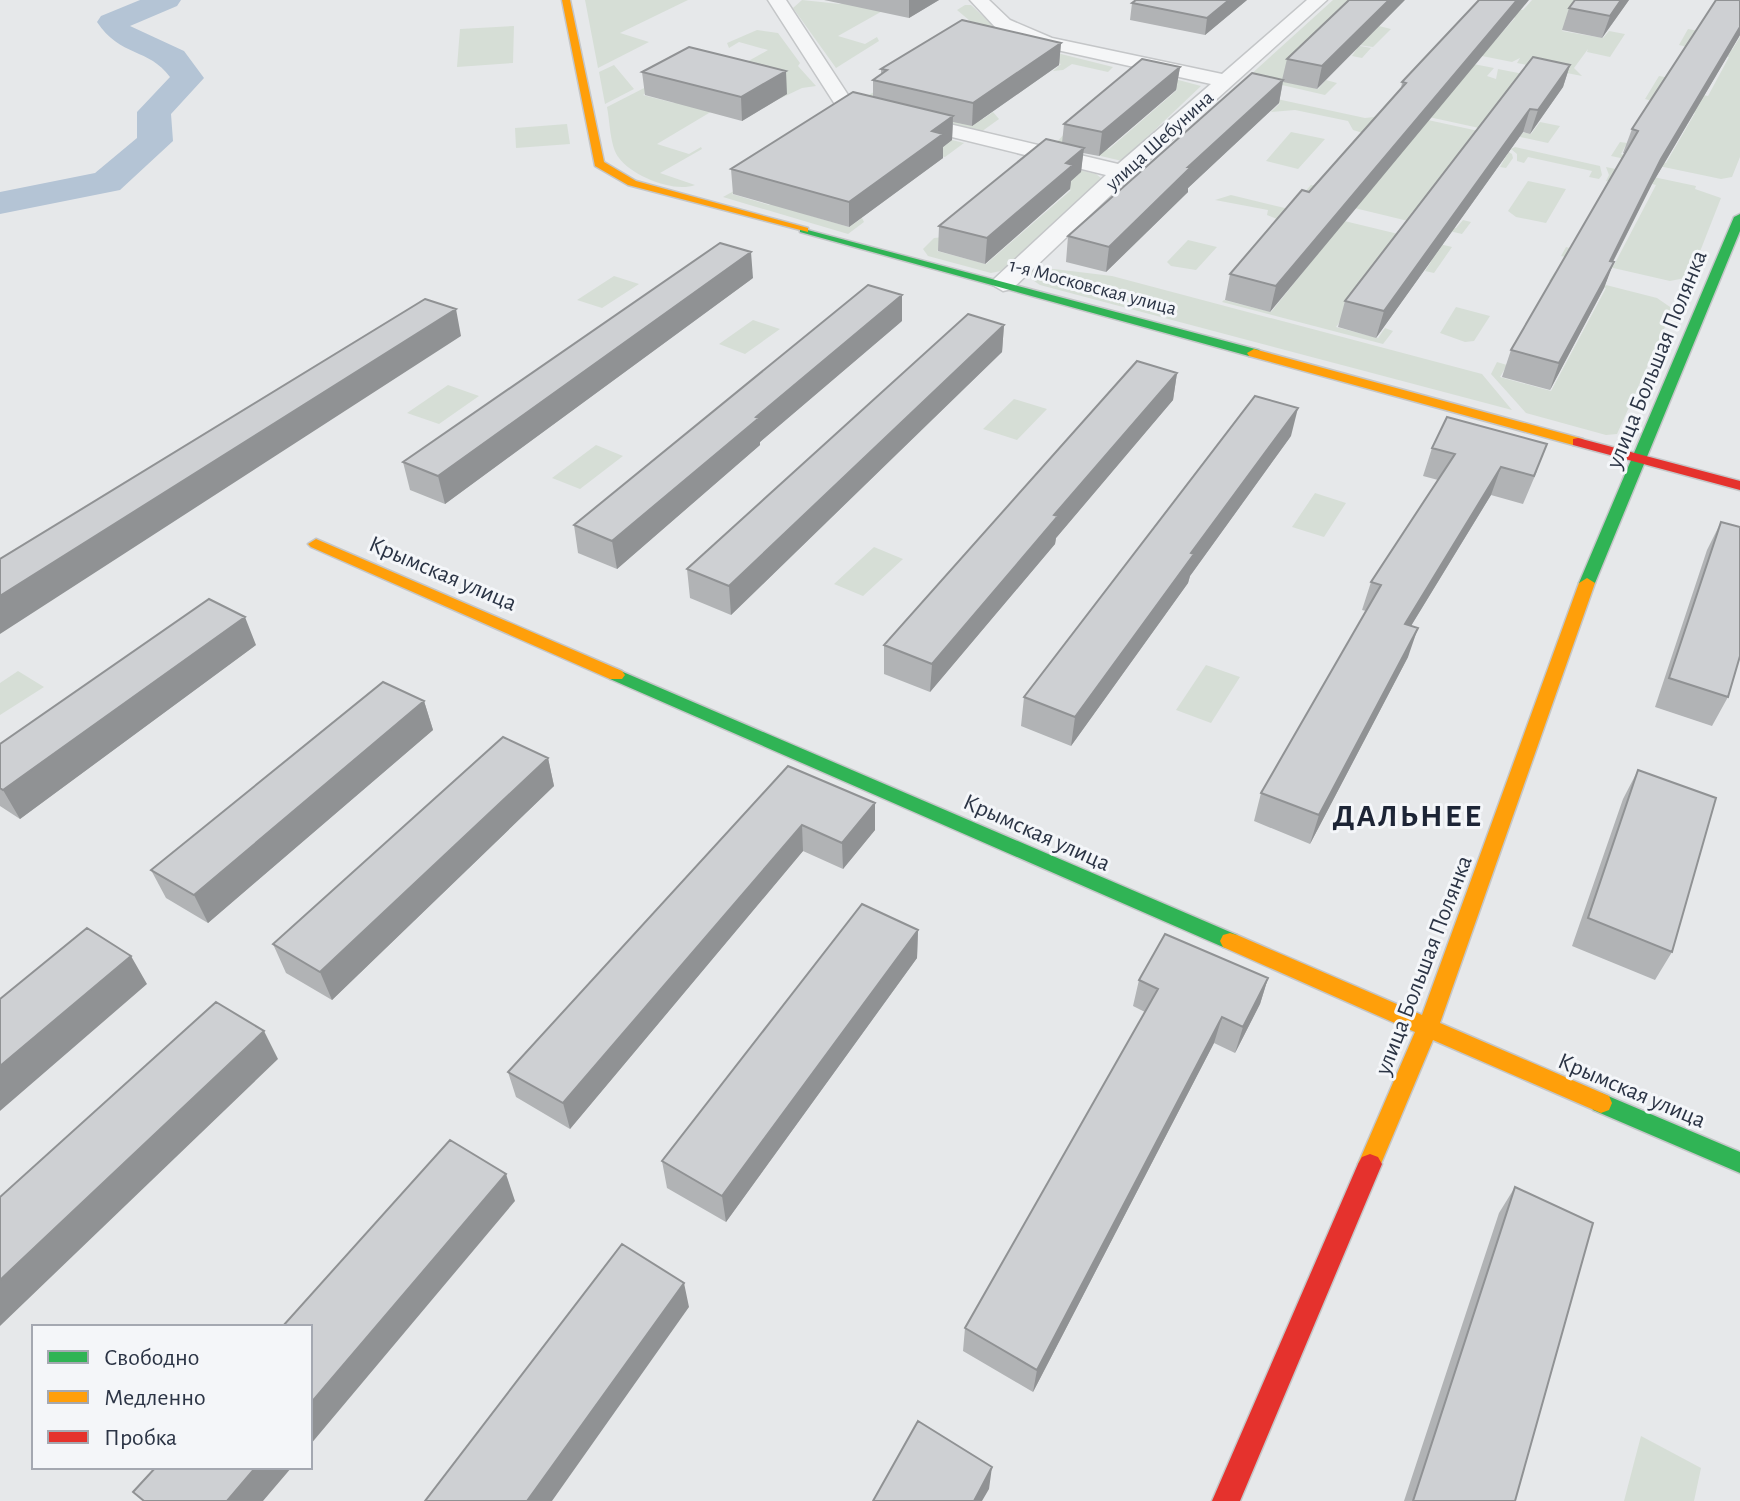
<svg xmlns="http://www.w3.org/2000/svg" width="1740" height="1501" font-family="'Alegreya Sans',sans-serif">
<style>
.green{fill:#d6ded6}
.lines{fill:none;stroke-linecap:round;stroke-linejoin:round}
.river{fill:#b4c4d5;fill-rule:evenodd}
.street-casing{stroke:#c4c6c8;stroke-width:3}
.fast-casing{stroke:#c4c6c8;stroke-width:3}
.slow-casing{stroke:#c4c6c8;stroke-width:3}
.jam-casing{stroke:#c4c6c8;stroke-width:3}
.street{fill:#f5f6f7;fill-rule:evenodd}
.fast{fill:#30b455;fill-rule:evenodd}
.slow{fill:#ff9f0a;fill-rule:evenodd}
.jam{fill:#e5322d;fill-rule:evenodd}
.wall{fill:#b1b3b5}
.shaded-wall{fill:#909294}
.building{fill:#ced0d3;stroke:#909294;stroke-width:2}
.labels{text-anchor:middle;stroke-width:6;stroke-linejoin:round;paint-order:stroke}
.far-street-label{font-size:20px;fill:#2b3445;stroke:#f4f6f9}
.street-label{font-size:24px;fill:#2b3445;stroke:#f4f6f9}
.district-label{font-size:32px;font-weight:bold;letter-spacing:2px;fill:#1d2536;stroke:#f4f6f9}
</style>
<rect width="100%" height="100%" fill="#e6e8ea"/>
<!-- green -->
<path class="green" d="M585,0H688L620,33L649,42L598,68Z
M802,0L840,4L848,0H902L838,36L865,44L877,37L879,41L836,68L793,8Z
M1333,0H1363L1337,27L1371,34L1379,26L1391,29L1373,47L1344,43L1371,48L1362,58L1352,56L1358,47L1322,40L1281,81L1318,89L1326,80L1337,83L1325,95L1248,77Z
M1532,0H1586L1562,31L1603,38L1609,31L1625,34L1610,57L1587,52L1588,49L1574,68L1582,76L1517,63L1520,58L1512,62L1437,47L1483,54L1515,18L1488,4L1523,10Z
M965,5H971L1000,32L1053,52L1113,67L1108,72L1072,64L1063,70L1053,71L1061,64L1030,57L953,111L983,119L993,112L999,119L981,132L869,105L866,97L976,26L957,10Z
M514,26L513,63L457,67L460,29Z
M1688,29L1699,31L1693,42L1732,50L1740,37V157L1732,177L1721,179L1611,156L1620,142L1627,143L1621,154L1666,163L1695,113L1645,99L1659,76L1670,78L1664,88L1708,96L1729,57L1679,45Z
M757,30L778,33L800,63L798,66L816,86L802,88L777,100L787,93L756,85L657,144L689,154L701,147L702,149L660,173L695,185C674,193 632,176 619,158C610,147 610,122 607,107L650,85L662,84L643,95L674,103L768,50L739,42L729,48L727,43Z
M1458,61L1494,68L1487,76L1496,79L1498,69L1544,78L1491,126L1531,134L1540,122L1560,126L1548,143L1383,107L1394,96L1401,97Z
M614,65L634,89L605,104L599,72Z
M1152,73L1201,86L1122,161L1054,145L1067,131L1068,139L1109,149L1177,90L1139,81Z
M1244,92L1365,118L1374,117L1382,110L1506,137L1504,149L1512,154L1513,158L1506,168L1500,167L1508,153L1473,146L1419,220L1456,228L1463,220L1471,222L1462,234L1313,198L1363,133L1353,130L1348,121L1295,110L1271,112L1280,103Z
M853,115L964,143L945,157L904,147L808,215L849,227L862,218L864,222L848,234L723,197L743,186L732,194L769,205L867,139Z
M567,124L570,144L516,148L515,128Z
M1291,132L1325,139L1298,169L1266,161Z
M1515,147L1600,166L1602,175L1599,179L1589,177L1592,171L1528,157L1524,163L1517,161V154L1511,149Z
M1044,162L1096,174L1102,179L1001,271L991,273L928,256L923,249L934,238L954,236L937,251L986,264L1071,190L1024,177Z
M1606,167L1696,186L1695,189L1721,198L1690,277L1670,281L1561,256L1566,247L1573,249L1571,254L1614,265L1656,185L1616,175L1611,182L1606,181L1609,175Z
M1528,181L1566,189L1546,223L1516,217L1508,211Z
M1311,185L1318,186L1285,222L1267,215L1268,210L1215,200L1231,195L1289,209Z
M1303,211L1452,247L1434,273L1425,271L1432,260L1393,251L1336,327L1378,338L1385,328L1393,331L1383,344L1222,302L1224,300L1271,312L1340,226Z
M1188,240L1217,247L1196,270L1171,266L1167,262Z
M1054,269L1112,276L1482,374L1512,410L1040,285L1031,279V270Z
M1555,272L1657,298L1673,309L1617,434L1606,435L1526,413L1491,374L1497,362L1507,365L1500,377L1551,391L1606,288L1559,276L1554,282L1549,281Z
M614,276L639,284L602,308L577,300Z
M1456,307L1490,316L1474,341L1465,342L1440,333Z
M753,320L780,329L745,354L719,344Z
M448,385L479,396L439,424L407,413Z
M1014,399L1047,409L1017,440L983,429Z
M596,445L623,456L580,489L552,478Z
M1315,493L1346,503L1324,537L1292,527Z
M874,547L903,559L863,596L834,584Z
M1206,665L1240,677L1211,723L1176,710Z
M18,671L44,687L0,715V683Z
M1641,1436L1701,1468L1694,1501H1624Z"/>
<g class="lines">
<!-- river -->
<path class="river" d="M140,0H181L177,6L130,26L184,51L204,78L171,114L173,141L120,190L0,214V192L95,173L137,138V112L170,77C149,48 120,57 97,22L101,16Z"/>
<!-- street casing -->
<g class="street-casing">
<path id="street" d="M768,0H786L852,101L1118,164L1211,84L1039,46L996,28L970,0H989L1010,20L1052,38L1222,74L1307,0H1327L1130,177L1012,289L1003,291L991,284L994,279L1106,175L838,109Z"/>
</g>
<!-- fast casing -->
<g class="fast-casing">
<path id="fast" d="M1740,214V231L1595,583L1587,588L1581,587L1579,583L1734,217Z
M800,228L1259,350L1261,353L1249,356L800,232Z
M616,669L1237,935L1240,941L1237,947L1230,949L1223,947L610,679L607,675Z
M1601,1093L1740,1152V1173L1593,1110L1590,1103L1593,1096Z"/>
</g>
<!-- slow casing -->
<g class="slow-casing">
<path id="slow" d="M562,0H570L604,162L636,181L808,228V232L628,185L595,166Z
M1254,349L1583,439L1585,442L1583,445H1573L1249,356L1247,353Z
M316,539L622,671L625,675L622,679H610L311,547L308,544Z
M1587,578L1595,583L1440,1023L1609,1096L1612,1103L1609,1110L1601,1113L1433,1040L1378,1171L1370,1174L1362,1171L1358,1164L1415,1032L1223,947L1220,941L1223,935L1230,933L1237,935L1422,1015L1579,583Z"/>
</g>
<!-- jam casing -->
<g class="jam-casing">
<path id="jam" d="M1578,438L1740,481V490L1573,445V439Z
M1370,1154L1378,1157L1382,1164L1240,1501H1212L1358,1164L1362,1157Z"/>
</g>
<!-- street -->
<use href="#street" class="street"/>
<!-- fast -->
<use href="#fast" class="fast"/>
<!-- slow -->
<use href="#slow" class="slow"/>
<!-- jam -->
<use href="#jam" class="jam"/>
</g>
<!-- wall -->
<path class="wall" d="M824,0H939L909,18Z
M1247,0L1205,35L1130,20L1132,3Z
M1349,0L1317,89L1283,82L1279,103L1188,188V192L1106,272L1066,262L1068,236L1282,80L1287,59Z
M1479,0L1270,312L1225,300L1230,274L1309,192L1401,89L1402,82Z
M1629,0L1602,38L1562,30L1569,8Z
M1740,0V35L1652,184L1613,262L1604,288L1550,390L1502,377L1511,350L1625,154L1623,153L1632,129Z
M1061,43L1059,65L972,126L953,122L952,140L943,147V158L849,227L733,194L731,169L873,97V80L881,75V69Z
M1570,65L1563,87L1530,134L1523,132L1376,338L1338,327L1345,301Z
M1180,67L1176,90L1099,156L1083,153L1081,172L1071,181L1070,189L985,264L938,251L939,226L1062,143L1064,124Z
M642,72L787,94L742,121L645,95Z
M753,278L445,504L410,490L403,462Z
M902,321L760,442V445L617,569L578,553L574,525Z
M1004,325L1002,352L731,615L690,598L687,569Z
M1177,373L1173,400L1056,538L1055,544L930,692L884,674V645Z
M1291,436L1190,576L1188,583L1071,746L1021,726L1024,697Z
M1432,448L1537,471L1523,504L1491,495L1411,626L1408,657L1310,844L1254,821L1261,793L1366,611L1362,610L1371,582L1438,480L1423,476Z
M1721,522L1728,697L1712,726L1655,707L1707,550Z
M256,645L20,819L0,806V744Z
M424,701L433,730L208,923L166,898L151,870Z
M548,758L554,786L332,1000L286,973L273,944Z
M788,766L875,803V830L843,869L803,851L570,1129L516,1097L508,1072Z
M1638,770L1672,952L1655,980L1572,946L1623,799Z
M918,930L917,958L726,1222L667,1188L662,1161Z
M1268,978L1260,1004L1235,1053L1214,1043L1033,1392L963,1351L965,1328L1145,1012L1133,1006L1139,980Z
M1515,1187V1501H1404L1499,1213Z"/>
<!-- shaded-wall -->
<path class="shaded-wall" d="M909,0H939L909,18Z
M1229,0H1247L1205,35L1207,18Z
M1389,0H1405L1317,89L1322,66Z
M1517,0H1529L1270,312L1276,286Z
M1621,0H1629L1602,38L1610,16Z
M1740,27V35L1652,184L1600,287L1610,261L1661,159Z
M1061,43L1059,65L972,126L973,103Z
M1570,65L1563,87L1530,134L1538,110Z
M1180,67L1176,90L1099,156L1102,132Z
M786,71L787,94L742,121L741,97Z
M1283,80L1279,103L1188,188V192L1106,272L1109,247L1188,167Z
M1530,109L1523,132L1376,338L1384,311Z
M953,116L952,140L943,147V158L849,227V202L932,131Z
M1084,148L1081,172L1071,181L1070,189L985,264L987,238L1066,163Z
M751,252L753,278L445,504L438,476Z
M1614,262L1604,288L1550,390L1559,363Z
M902,295V321L760,442V445L617,569L612,541L756,417Z
M456,309L461,336L0,634V596Z
M1004,325L1002,352L731,615L729,586Z
M1177,373L1173,400L1056,538L1055,544L930,692L932,664L1054,515Z
M1298,408L1291,436L1190,576L1188,583L1071,746L1075,717L1191,553Z
M1501,467L1491,495L1395,652L1405,624Z
M245,617L256,645L20,819L3,790Z
M1418,628L1408,657L1310,844L1319,815Z
M424,701L433,730L208,923L194,895Z
M548,758L554,786L332,1000L320,972Z
M875,803V830L843,869L842,843Z
M802,825L803,851L570,1129L563,1103Z
M918,930L917,958L726,1222L722,1196Z
M131,956L147,984L0,1111V1066Z
M1268,978L1260,1004L1235,1053L1243,1027Z
M1222,1017L1214,1043L1033,1392L1037,1370Z
M264,1031L278,1059L0,1326V1280Z
M506,1174L515,1201L310,1445V1404Z
M684,1283L689,1307L552,1501H527Z
M256,1467H292L263,1501H227Z
M992,1467L989,1489L982,1501H974Z"/>
<!-- building -->
<path class="building" d="M1136,0H1229L1207,18L1132,3Z
M1349,0H1389L1322,66L1287,59Z
M1479,0H1517L1276,286L1230,274L1302,190L1309,192L1406,83L1402,82Z
M1575,0H1621L1610,16L1569,8Z
M1716,0H1740V27L1661,159L1610,261L1614,262L1559,363L1511,350L1638,131L1632,129Z
M962,20L1061,43L973,103L873,80L887,70L881,69Z
M689,47L786,71L741,97L642,72Z
M1533,57L1570,65L1538,110L1530,109L1384,311L1345,301Z
M1142,59L1180,67L1102,132L1064,124Z
M1252,73L1283,80L1188,167H1191L1109,247L1068,236Z
M853,92L953,116L932,131L943,134L849,202L731,169Z
M1046,139L1084,148L1066,163L1073,165L987,238L939,226Z
M720,243L751,252L438,476L403,462Z
M868,285L902,295L756,417L759,418L612,541L574,525Z
M425,299L456,309L0,596V559Z
M968,314L1004,325L729,586L687,569Z
M1137,361L1177,373L1054,515L1058,516L932,664L884,645Z
M1255,396L1298,408L1191,553L1194,554L1075,717L1024,697Z
M1447,417L1547,444L1534,476L1501,467L1405,624L1418,628L1319,815L1261,793L1381,585L1371,582L1455,454L1432,448Z
M1721,522L1740,527V656L1728,697L1669,678Z
M209,599L245,617L3,790L0,788V744Z
M383,682L424,701L194,895L151,870Z
M503,737L548,758L320,972L273,944Z
M788,766L875,803L842,843L802,825L563,1103L508,1072Z
M1638,770L1716,798L1672,952L1588,918Z
M862,904L918,930L722,1196L662,1161Z
M87,928L131,956L0,1066V999Z
M1165,934L1268,978L1243,1027L1222,1017L1037,1370L965,1328L1158,989L1139,980Z
M216,1002L264,1031L0,1280V1197Z
M450,1140L506,1174L310,1404V1327H282Z
M1515,1187L1593,1223L1515,1501H1413Z
M622,1244L684,1283L527,1501H425Z
M918,1421L992,1467L974,1501H873Z
M156,1467H256L227,1501H144L133,1492Z"/>
<g class="labels">
<!-- far-street labels -->
<g class="far-street-label">
<text transform="translate(1159 140) rotate(-42)" y="7">улица Шебунина</text>
<text transform="translate(1093 286) rotate(15)" y="7">1-я Московская улица</text>
</g>
<!-- street labels -->
<g class="street-label">
<text transform="translate(1656 359) rotate(-68)" y="8">улица Большая Полянка</text>
<text transform="translate(443 573) rotate(23)" y="8">Крымская улица</text>
<text transform="translate(1037 832) rotate(24)" y="8">Крымская улица</text>
<text transform="translate(1423 965) rotate(-69)" y="8">улица Большая Полянка</text>
<text transform="translate(1632 1090) rotate(23)" y="8">Крымская улица</text>
</g>
<!-- district labels -->
<g class="district-label">
<text x="1408" y="826">ДАЛЬНЕЕ</text>
</g>
</g>
<!-- legend -->
<rect x="32" y="1325" width="280" height="144" fill="#f4f6f9" stroke="#a4a8b1" stroke-width="2"/>
<rect x="48" y="1351" width="40" height="12" fill="#30b455" stroke="#a4a8b1" stroke-width="2"/>
<text x="104" y="1365" font-size="24" fill="#2b3445">Свободно</text>
<rect x="48" y="1391" width="40" height="12" fill="#ff9f0a" stroke="#a4a8b1" stroke-width="2"/>
<text x="104" y="1405" font-size="24" fill="#2b3445">Медленно</text>
<rect x="48" y="1431" width="40" height="12" fill="#e5322d" stroke="#a4a8b1" stroke-width="2"/>
<text x="104" y="1445" font-size="24" fill="#2b3445">Пробка</text>
</svg>
